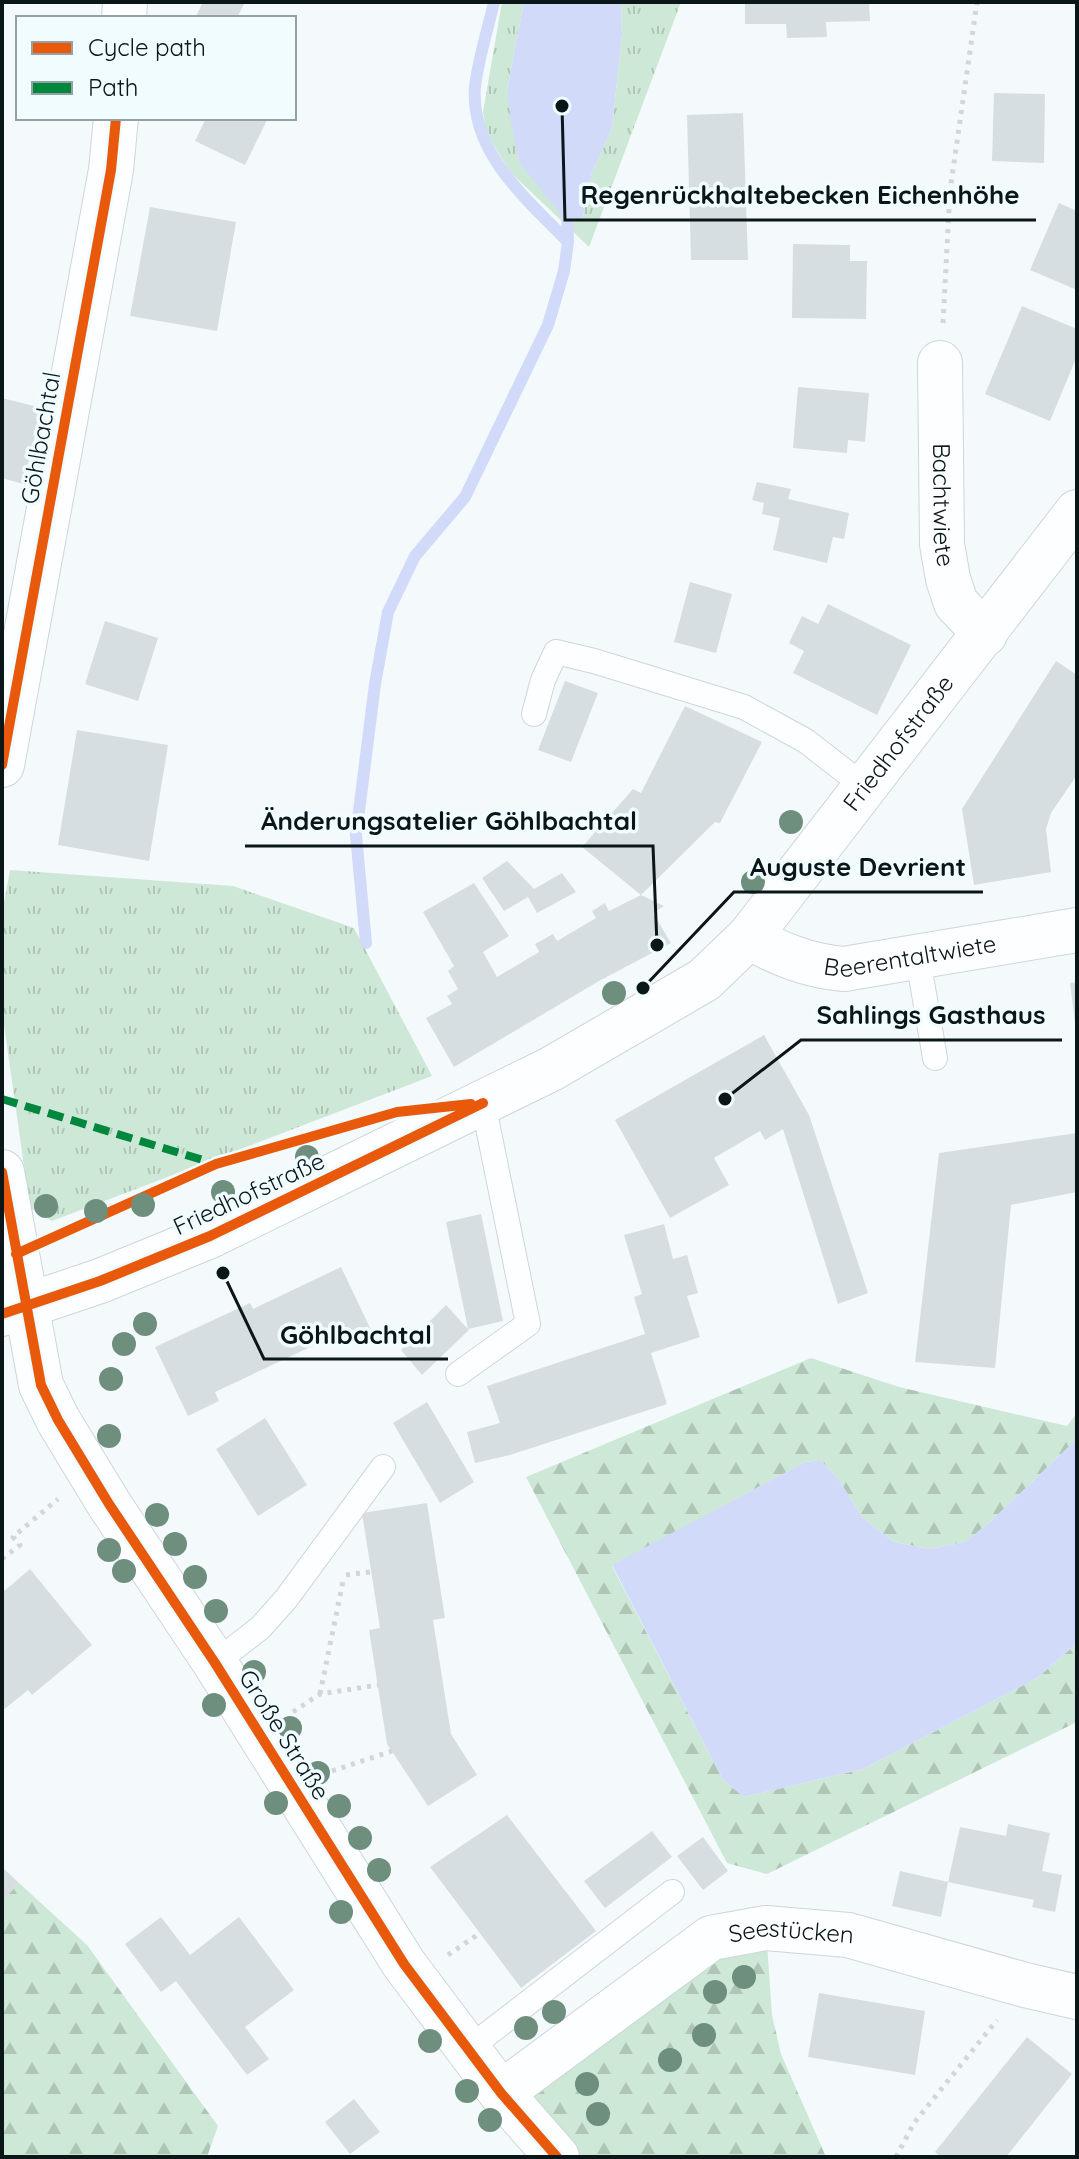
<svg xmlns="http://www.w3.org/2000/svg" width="1079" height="2159" font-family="Quicksand,sans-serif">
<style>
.grass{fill:url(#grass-tufts)}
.forest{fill:url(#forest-firs)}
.water{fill:#d1daf9}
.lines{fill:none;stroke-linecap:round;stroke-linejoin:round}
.stream{stroke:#d1daf9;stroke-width:12}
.building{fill:#d7dee2}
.service-casing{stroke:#cdd6d8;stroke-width:26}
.minor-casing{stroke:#cdd6d8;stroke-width:46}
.tertiary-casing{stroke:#cdd6d8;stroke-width:46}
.path{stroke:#d4d5d6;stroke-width:5;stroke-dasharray:4 6;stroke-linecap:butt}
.service{stroke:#fdfeff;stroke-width:24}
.minor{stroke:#fdfeff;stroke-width:44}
.tertiary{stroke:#fdfeff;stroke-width:44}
.quiet{stroke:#00873e;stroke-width:8;stroke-dasharray:16 8;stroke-linecap:butt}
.cycleway-casing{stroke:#f0fcff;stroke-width:15}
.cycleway{stroke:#e8590c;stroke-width:10}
.tree{fill:#6e8f7e}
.labels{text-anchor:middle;stroke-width:7;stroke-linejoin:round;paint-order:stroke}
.street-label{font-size:24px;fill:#0b1618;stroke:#f0fcff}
.leader{fill:none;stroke:#0b1618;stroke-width:3}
.callout-dot{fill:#0b1618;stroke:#f0fcff;stroke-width:3}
.callout-label{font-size:26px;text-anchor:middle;font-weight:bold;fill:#0b1618;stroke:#f0fcff;stroke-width:7;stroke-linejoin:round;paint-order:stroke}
</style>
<defs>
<pattern id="grass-tufts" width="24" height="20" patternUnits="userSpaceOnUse" patternTransform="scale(2)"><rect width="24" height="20" fill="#cde8d6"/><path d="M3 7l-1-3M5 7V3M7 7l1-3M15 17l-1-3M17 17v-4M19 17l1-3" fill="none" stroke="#afc6b7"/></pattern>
<pattern id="forest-firs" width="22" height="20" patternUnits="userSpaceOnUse" patternTransform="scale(2)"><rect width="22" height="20" fill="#cde8d6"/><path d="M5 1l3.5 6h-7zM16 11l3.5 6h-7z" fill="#afc6b7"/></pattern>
</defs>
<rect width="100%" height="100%" fill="#f4fafc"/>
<!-- grass -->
<path class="grass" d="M502,2H524L507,90L519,162L583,217L592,173L612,128L622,35L621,2H681L589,247L510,172L486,132L483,112Z
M10,870L233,886L354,928L432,1076L52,1221L30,1208L2,1011V913Z"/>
<!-- forest -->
<path class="forest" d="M811,1358L899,1387L1067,1426L1077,1413V1439L989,1523L965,1542L929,1549L894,1542L862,1517L837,1477L820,1460L805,1462L612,1566L723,1780L744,1797L863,1769L1037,1678L1077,1643V1722L767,1874L727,1863L526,1477Z
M19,1883L87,1945L218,2126L207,2157H2V1901Z
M766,1928L772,2015L781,2054L826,2157H558L501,2093Z"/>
<!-- water -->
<path class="water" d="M524,2H621L622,35L612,128L592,173L583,217L566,221L519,162L511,122L507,90Z
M1077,1439V1643L1037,1678L863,1769L744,1797L723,1780L612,1565L805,1462L820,1460L837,1477L862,1517L894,1542L929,1549L965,1542L989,1523Z"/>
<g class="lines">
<!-- stream -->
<path class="stream" d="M494,2C488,29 478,59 475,87C470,153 527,199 568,242
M366,943L356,835L375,684L388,612L415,556L465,497L548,325L564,271L568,242L567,207"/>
</g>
<!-- building -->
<path class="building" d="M203,2H245L237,18H195Z
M745,2H869L870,21L826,22L827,37L787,38L786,24H745Z
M994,93L1045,94L1044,163L992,161Z
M743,113L748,260H691L687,115Z
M206,118H268L245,165L195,141Z
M1059,203L1077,211V290L1030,270Z
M150,207L236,222L217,331L130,316Z
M793,244L850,245V261H867L866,319L792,318Z
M1022,306L1077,329V356L1050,421L985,394Z
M798,387L869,393L865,442L848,440L847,453L793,448Z
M2,398L42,408L23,484L2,478Z
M757,482L791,489L788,499L849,513L844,539L833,537L827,563L773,550L780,518L762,514L764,503L752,500Z
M690,582L732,594L716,653L674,642Z
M828,604L911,645L877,715L793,673L804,651L789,643L802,616L818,624Z
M105,621L158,638L138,701L85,684Z
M1056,661L1077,675V775L1051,813L1046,829L1051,872L974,885L962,809Z
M565,681L598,693L571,762L538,750Z
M685,706L762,742L720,823L715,822L641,895L582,847L633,789L641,793Z
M77,730L168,745L149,861L58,845Z
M507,861L534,889L562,873L576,892L537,913L528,897L504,911L482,878Z
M474,883L509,936L483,952L497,977L539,952L535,944L553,934L557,941L596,918L592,911L605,903L609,911L641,895L664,906L653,913L671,943L599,981L454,1067L426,1018L452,1004L447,996L458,989L448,971L454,966L423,912Z
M1077,982V1023H1075L1070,983Z
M764,1035L809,1115L868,1293L838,1304L783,1129L765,1140L760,1131L714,1158L729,1185L670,1218L615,1120Z
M1077,1133V1192L1011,1205L995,1368L915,1362L939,1153Z
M481,1214L503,1321L468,1329L469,1330L422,1375L401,1350L446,1305L468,1329L446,1222Z
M664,1224L673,1259L687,1255L698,1293L687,1296L700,1337L651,1353L667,1404L510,1455L475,1463L467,1432L500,1423L487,1386L645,1334L634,1297L642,1294L624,1235Z
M341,1267L373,1334L347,1347L340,1333L215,1392L219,1401L188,1416L155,1347L250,1303L253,1309Z
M427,1402L474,1482L440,1503L393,1423Z
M265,1418L307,1485L258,1516L216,1449Z
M427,1503L445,1618L433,1620L451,1734L477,1775L428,1806L387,1744L369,1630L380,1628L362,1513Z
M30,1569L92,1645L32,1695L28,1690L2,1711V1593Z
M507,1815L596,1931L521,1988L430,1867Z
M1008,1824L1050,1833L1042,1871L1062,1875L1055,1912L1032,1907L1034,1900L948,1882L960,1827L1006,1836Z
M652,1831L672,1857L605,1908L584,1881Z
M703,1837L728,1871L703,1890L677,1856Z
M2,1867L19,1883L2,1901Z
M900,1871L948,1882L941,1917L892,1906Z
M161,1917L190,1955L239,1917L294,1990L245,2027L269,2059L247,2075L176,1981L161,1992L125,1944Z
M819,1993L925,2011L915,2075L808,2057Z
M1027,2037L1072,2074L1006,2157H941L935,2152Z
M354,2099L380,2132L350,2154L325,2122Z"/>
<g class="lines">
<!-- service casing -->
<g class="service-casing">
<path id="service" d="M534,714L543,680L556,652L594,661L744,707L806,741L865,787
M918,959L935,1058
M458,1374L528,1324L483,1103
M215,1663L260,1628L286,1599L383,1467
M468,2049L672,1892"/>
</g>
<!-- minor casing -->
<g class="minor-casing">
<g id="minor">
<path d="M124,18L125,2"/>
<path id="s1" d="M940,363L942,544L948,579L956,603L985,634"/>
<path d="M2,765L111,170L116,118"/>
<path id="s2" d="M749,937C779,954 808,966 844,969L1077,930"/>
<path d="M2,1172L41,1385L58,1420L109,1504L215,1663L404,1964L501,2093L557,2157"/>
<path id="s3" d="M501,2093L711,1938L766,1928L848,1935L1025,1985L1077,1997"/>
</g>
</g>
<!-- tertiary casing -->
<g class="tertiary-casing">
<g id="tertiary">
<path id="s4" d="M2,1314L100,1281L210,1236L551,1069L704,980L749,937L1077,512"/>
</g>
</g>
<!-- path -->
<path class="path" d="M943,323L950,191L977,2
M2,1559L20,1545L13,1537L58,1499
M346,1575L370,1572
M320,1694L343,1581
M293,1712L320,1694L378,1685
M332,1771L392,1751
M448,1955L480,1933
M896,2157L914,2123L997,2020"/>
<!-- service -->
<use href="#service" class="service"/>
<!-- minor -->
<use href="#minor" class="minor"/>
<!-- tertiary -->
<use href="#tertiary" class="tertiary"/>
<!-- quiet -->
<path class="quiet" d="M2,1099L216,1164"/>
<!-- cycleway casing -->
<g class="cycleway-casing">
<path id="cycleway" d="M2,765L111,170L116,118
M2,1172L41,1385L58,1420L109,1504L215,1663L404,1964L501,2093L557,2157
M16,1254L216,1164L397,1112L471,1104
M2,1314L100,1281L210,1236L483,1103"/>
</g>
<!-- cycleway -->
<use href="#cycleway" class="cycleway"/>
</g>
<!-- trees -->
<g class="tree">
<circle cx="791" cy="822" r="12"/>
<circle cx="753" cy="882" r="12"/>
<circle cx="614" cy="993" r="12"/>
<circle cx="307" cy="1157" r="12"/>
<circle cx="223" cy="1192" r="12"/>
<circle cx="143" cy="1205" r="12"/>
<circle cx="46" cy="1206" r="12"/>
<circle cx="96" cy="1211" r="12"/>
<circle cx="145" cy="1324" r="12"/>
<circle cx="124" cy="1344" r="12"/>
<circle cx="111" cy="1379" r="12"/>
<circle cx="109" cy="1436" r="12"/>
<circle cx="157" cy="1515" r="12"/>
<circle cx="175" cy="1544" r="12"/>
<circle cx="109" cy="1550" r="12"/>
<circle cx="124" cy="1571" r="12"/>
<circle cx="195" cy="1577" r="12"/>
<circle cx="216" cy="1611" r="12"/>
<circle cx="254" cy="1672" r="12"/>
<circle cx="214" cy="1705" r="12"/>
<circle cx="290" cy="1728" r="12"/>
<circle cx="318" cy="1773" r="12"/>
<circle cx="276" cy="1803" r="12"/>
<circle cx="339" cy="1806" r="12"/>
<circle cx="360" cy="1838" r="12"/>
<circle cx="379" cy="1870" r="12"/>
<circle cx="341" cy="1912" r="12"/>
<circle cx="744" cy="1977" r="12"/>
<circle cx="715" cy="1992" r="12"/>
<circle cx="554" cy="2012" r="12"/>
<circle cx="526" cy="2028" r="12"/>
<circle cx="704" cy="2035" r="12"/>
<circle cx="430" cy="2041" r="12"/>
<circle cx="670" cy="2060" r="12"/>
<circle cx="587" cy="2084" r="12"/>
<circle cx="467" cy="2091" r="12"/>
<circle cx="598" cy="2114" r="12"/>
<circle cx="490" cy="2120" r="12"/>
</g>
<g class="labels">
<!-- street labels -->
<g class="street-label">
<text transform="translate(41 438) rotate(-80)" y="8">Göhlbachtal</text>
<text dy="8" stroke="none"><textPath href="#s1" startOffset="142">Bachtwiete</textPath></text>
<text dy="8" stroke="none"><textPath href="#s4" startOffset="1086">Friedhofstraße</textPath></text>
<text dy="8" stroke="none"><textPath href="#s2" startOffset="168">Beerentaltwiete</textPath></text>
<text transform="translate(249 1194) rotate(-25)" y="8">Friedhofstraße</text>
<text transform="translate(284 1735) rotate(58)" y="8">Große Straße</text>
<text dy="8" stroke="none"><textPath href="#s3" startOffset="342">Seestücken</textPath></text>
</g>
</g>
<!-- callouts -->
<path class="leader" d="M562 106L565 220H1036M657 945L653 846H245M643 988L734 892H983M725 1099L801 1040H1062M223 1273L264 1359H448"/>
<g class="callout-dot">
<circle cx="562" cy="106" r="8"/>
<circle cx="657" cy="945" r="8"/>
<circle cx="643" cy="988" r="8"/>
<circle cx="725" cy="1099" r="8"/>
<circle cx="223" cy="1273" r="8"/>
</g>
<g class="callout-label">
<text x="800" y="204">Regenrückhaltebecken Eichenhöhe</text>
<text x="449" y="830">Änderungsatelier Göhlbachtal</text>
<text x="858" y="876">Auguste Devrient</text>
<text x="931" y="1024">Sahlings Gasthaus</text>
<text x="356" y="1344">Göhlbachtal</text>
</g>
<!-- border -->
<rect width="1079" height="2159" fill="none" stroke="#0b1618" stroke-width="8"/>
<!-- legend -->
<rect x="16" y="16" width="280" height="104" fill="#f0fcff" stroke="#94a0a3" stroke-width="2"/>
<rect x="32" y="42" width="40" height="12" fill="#e8590c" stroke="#94a0a3" stroke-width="2"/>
<text x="88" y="56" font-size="24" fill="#0b1618">Cycle path</text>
<rect x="32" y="82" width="40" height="12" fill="#00873e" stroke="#94a0a3" stroke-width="2"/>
<text x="88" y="96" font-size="24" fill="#0b1618">Path</text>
</svg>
